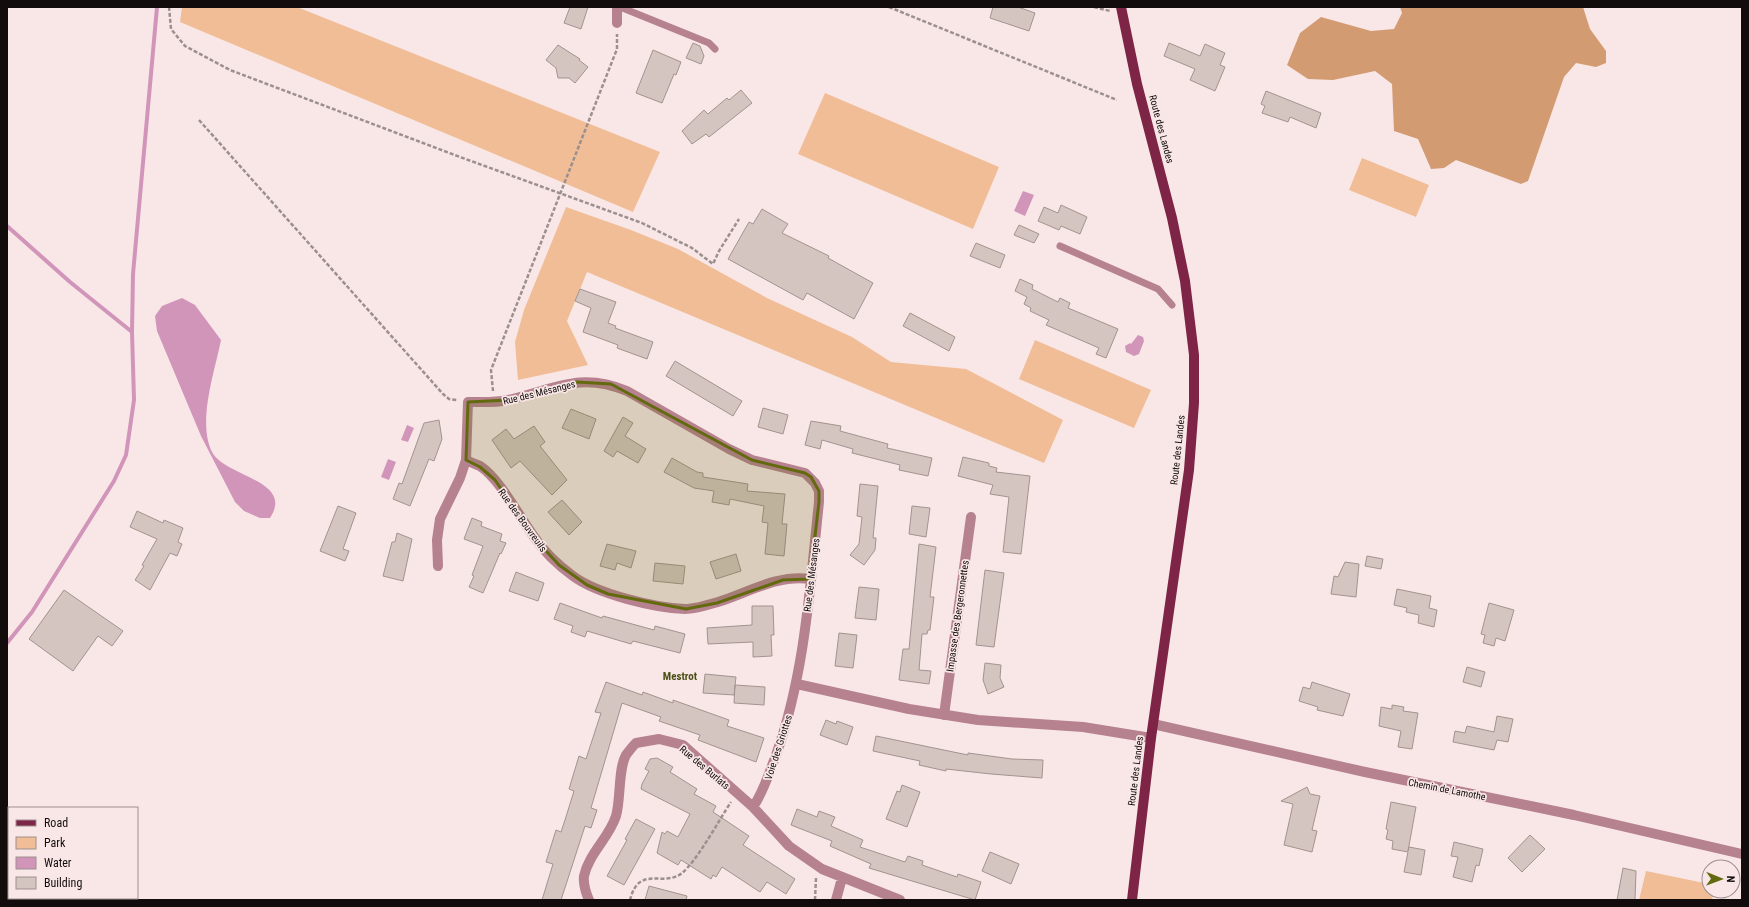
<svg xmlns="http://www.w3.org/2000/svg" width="1749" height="907" font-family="'Roboto Condensed',sans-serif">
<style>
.green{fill:#f1bd97}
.forest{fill:#d39b71}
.water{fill:#d295ba}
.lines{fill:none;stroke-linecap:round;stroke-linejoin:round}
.stream{stroke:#d295ba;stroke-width:4}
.building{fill:#d5c5c0;stroke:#a3938e}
.path{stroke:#9c8f8f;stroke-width:2.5;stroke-dasharray:4 2;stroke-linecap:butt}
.lane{stroke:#b68290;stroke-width:7}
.street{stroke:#b68290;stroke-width:10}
.secondary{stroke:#974e65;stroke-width:10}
.primary{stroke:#7e2547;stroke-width:10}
.marked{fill:#636a0e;fill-opacity:0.2;stroke:#636a0e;stroke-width:3;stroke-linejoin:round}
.labels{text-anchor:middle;stroke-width:3.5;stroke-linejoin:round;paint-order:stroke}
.street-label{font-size:10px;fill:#120c0c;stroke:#f9e7e7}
.neighbourhood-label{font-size:11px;font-weight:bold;fill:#4b5116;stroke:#f9e7e7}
</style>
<rect width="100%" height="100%" fill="#f9e7e7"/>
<!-- green -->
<path class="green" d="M182,7H297L660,152L633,212L180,22Z
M825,93L999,167L973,229L798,154Z
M1362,158L1429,185L1416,217L1349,190Z
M566,207L631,230L678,249L767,298L852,337L891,362L966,369L1063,420L1044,463L587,272L567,321L588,365L518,380L515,342L524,310Z
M1035,340L1151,390L1134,428L1019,379Z
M1646,871L1709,884V891H1714L1712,900H1639Z"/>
<!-- forest -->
<path class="forest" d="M1400,7H1583L1590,29L1606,51V63L1596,67L1576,63L1564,77L1528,181L1521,184L1456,160L1444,168L1431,169L1418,139L1394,131L1392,84L1375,71L1333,80L1308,79L1287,65L1300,33L1321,17L1371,31L1394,29L1402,13Z"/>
<!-- water -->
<path class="water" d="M1023,191L1034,195L1025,216L1014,211Z
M182,298L195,305L221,340C215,371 197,422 212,452C225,477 295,480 270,518H260L244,511L235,502L201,436L157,331L155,316L162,306Z
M1138,335L1143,337L1144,341L1139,354L1134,356L1126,352L1125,346L1130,343L1131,344Z
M407,425L414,428L408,442L401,440Z
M388,459L396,462L389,480L381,477Z"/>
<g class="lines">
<!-- stream -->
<path class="stream" d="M7,226L70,282L132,332
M7,643L32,612L114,481L126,455L134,400L132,332L133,274L157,7"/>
</g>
<!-- building -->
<path class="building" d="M570,7H588L581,29L564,23Z
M993,7H1018L1035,13L1029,31L990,18Z
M693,43L700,46L704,56L701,64L686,58Z
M1169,43L1200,56L1205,44L1225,53L1220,65L1225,67L1215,91L1190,80L1195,69L1164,56Z
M558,45L580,59L579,60L588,67L575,83L569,78H558L556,68L546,60Z
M653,50L681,62L676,75L674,74L662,103L636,93Z
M741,90L752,103L709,137L706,134L692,144L682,131L704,110L708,114L727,98L729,100Z
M1266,91L1321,113L1316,128L1290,117L1288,122L1262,113L1265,106L1261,104Z
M1061,205L1087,217L1080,234L1061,226L1059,230L1038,221L1044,207L1058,213Z
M762,209L788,224L782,233L829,256L828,258L873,283L854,319L807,293L803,300L728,259L749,222L753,224Z
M1019,225L1039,234L1034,243L1014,235Z
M976,243L1005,255L1000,268L970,256Z
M1020,279L1033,285L1032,289L1058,302L1060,298L1070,303L1068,308L1118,329L1106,358L1096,354L1099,348L1046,325L1049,320L1030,311L1031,308L1024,304L1027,297L1015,291Z
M580,289L616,302L608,323L616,326L615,328L653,342L647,359L617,348L618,345L583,332L591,308L575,301Z
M910,313L955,337L949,351L903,326Z
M675,361L742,401L733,416L666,376Z
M763,408L788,415L783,434L758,427Z
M571,409L596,419L589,439L562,428Z
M623,417L633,423L625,436L646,449L638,463L617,451L613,457L604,451Z
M439,420L442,439L434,461L429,459L410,506L393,499L399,483L402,484L424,423Z
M811,421L841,426L840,431L888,444L887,448L932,458L928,476L899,470L900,465L852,453L853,449L822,440L820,449L805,445Z
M534,426L545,442L540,446L567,480L552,495L520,461L511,468L492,440L506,429L514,439Z
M963,457L989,463V466L997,468L996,472L1030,476L1021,554L1003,552L1009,497L990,494L993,485L958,476Z
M672,458L697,472L703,473V477L748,484L747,491L785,494L782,524H787L784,556L765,554L768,523L762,522L764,506L730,499L729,505L712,502L714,491L694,488L664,472Z
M860,484L878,486L873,538H876L875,550L864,565L850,555L859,544L862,517L857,516Z
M562,500L582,522L569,535L548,512Z
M338,506L356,513L343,549L349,551L345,561L320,551Z
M912,506L930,508L926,537L909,534Z
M137,511L163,523L164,520L183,528L178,542L182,544L177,556L170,553L150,590L135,580L144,566L142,565L157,539L130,527Z
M472,518L482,522L481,526L502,534L500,541L506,543L501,554L500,553L483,593L469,587L474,576L472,575L483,546L464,539Z
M397,533L412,539L403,581L383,576L392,542H395Z
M607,544L636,551L631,568L617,563L615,570L600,566Z
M919,544L936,547L930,597H934L930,630H928L927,634H922L919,670L931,671L929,684L899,680L903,649H909Z
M736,554L741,571L716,579L710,562Z
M1367,556L1383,559L1381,569L1365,566Z
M1345,562L1359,564L1356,597L1331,594L1334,576L1338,577Z
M655,563L685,566L683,584L653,581Z
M985,570L1004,573L994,647L976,645Z
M516,572L544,583L538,601L509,591Z
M859,587L879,589L876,620L855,618Z
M1397,589L1431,596L1429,608L1437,610L1434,627L1418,623L1419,615L1406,612L1407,608L1394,605Z
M64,590L123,631L112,646L98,636L73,671L29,639Z
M560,603L602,618L603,616L654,630L655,626L685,634L680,653L633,641L631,644L587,631L585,637L571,632L573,626L554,619Z
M1489,603L1514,610L1505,641L1496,638L1494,646L1483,643L1485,635L1481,634Z
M752,606H773L774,635H771L772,656L753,657V642L708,644L707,628L752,625Z
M839,633L857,635L853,668L835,666Z
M985,663L1001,665L1000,678L1004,687L988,694L983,680Z
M1467,667L1485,672L1481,687L1463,682Z
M705,674L736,677L734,695L703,693Z
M606,682L642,695L643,692L673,703V700L729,720L727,726L764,738L756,762L698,740L700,735L659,721L661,717L622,703L591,808L597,810L591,828L585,826L561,900H542L553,864L546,862L556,830L561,832L565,820L574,791L569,789L579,756L586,759L601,713L595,712Z
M1312,682L1350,694L1343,716L1317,710L1318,707L1299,701L1303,687L1310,689Z
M735,685L765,687L764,705L734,703Z
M1392,705L1404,707L1403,711L1418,713L1412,749L1398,747L1401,731L1379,726L1381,707L1392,709Z
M1497,716L1513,719L1508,742L1497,740L1494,750L1453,742L1455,731L1465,733L1467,726L1494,732Z
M826,720L836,724L837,721L853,727L847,745L820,735Z
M876,736L968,755V753L1012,759L1043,760L1042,778L991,774L946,769V771L919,765L920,761L873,751Z
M657,758L673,767L670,772L697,789L694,794L716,806L713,812L749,836L743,845L795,879L786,894L767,882L760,892L722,867L716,877L713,875L711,879L681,860L678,865L657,853L662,832L665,834L667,831L678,837L690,814L641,789L642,784L649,771L645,769L650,759Z
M902,785L920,792L907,827L886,819L897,791L900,792Z
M1307,787L1310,794L1320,796L1312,830L1317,831L1312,852L1284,845L1293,804L1281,801Z
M1391,802L1416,807L1408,851L1409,847L1425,850L1421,875L1404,872L1408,852L1392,849L1393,841L1386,839L1388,830L1386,829Z
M797,809L817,817L819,811L835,817L831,826L863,840L860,847L905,862L908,856L923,861L922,865L957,877L958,874L981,882L975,900L869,868L871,864L830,846L832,841L791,825Z
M636,819L655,829L624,885L607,876L627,840L625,839Z
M1530,835L1545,849L1522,872L1508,858Z
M1454,842L1483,849L1479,866L1476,865L1472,882L1453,877L1458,857L1451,856Z
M990,852L1019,864L1011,884L982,871Z
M1623,868L1636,871L1635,900H1617Z
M649,886L687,896L686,900H645Z"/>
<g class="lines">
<!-- path -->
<path class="path" d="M169,7L171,29L185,46L230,70L460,157L642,223L692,248L713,264L719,251L739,219
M889,7L1117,100
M1094,7L1110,11
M199,120L443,394L449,399L457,400
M493,391L491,370L617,49V34
M630,900C639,864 663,888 682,873C697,861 719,820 731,802
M815,900L816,878"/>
<!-- lane -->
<path class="lane" d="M620,7L709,43L715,49
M1060,246L1158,289L1172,305"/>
<!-- street -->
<path class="street" d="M617,7V23
M466,460C470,462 475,464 480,466C500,479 520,518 535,538C545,553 558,565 573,576C597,594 655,608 685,609C695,609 708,605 718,602C747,593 778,574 810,579
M438,566L437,540L440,519L460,478L466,460L468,402C481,402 494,403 508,400C554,390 579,371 627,391L729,449L752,460L805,473L815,483L819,491V502C810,586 805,674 776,755C769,773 764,791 753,807
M797,684L909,709L978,720L1083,727L1151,738
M944,715L971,517
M1153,724L1365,772L1574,815L1742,854
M589,900C586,893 583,884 584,876C589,853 609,838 616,816C621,799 618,769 626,755C629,751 632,747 636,743L659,739L683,745L753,807L789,846L822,869L900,900
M836,900L842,878"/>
<!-- secondary -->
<path class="secondary" d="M7,829L9,832
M56,898L57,900"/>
<!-- primary -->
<path class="primary" d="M1121,7L1137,84L1172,218L1185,281L1194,355V403L1189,470L1151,738L1132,900"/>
</g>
<!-- marked area -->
<path class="marked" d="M577,382L611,384L752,460L805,473L811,477L819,491V502L810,579L783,580L717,603L686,609L608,594L587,585L559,565L535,539L495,480L480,467L466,460L468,402L508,400Z"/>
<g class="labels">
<!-- street labels -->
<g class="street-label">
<text transform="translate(1162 129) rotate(75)" y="4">Route des Landes</text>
<text transform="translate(539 392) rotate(-14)" y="4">Rue des Mésanges</text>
<text transform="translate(1177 450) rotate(-84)" y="4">Route des Landes</text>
<text transform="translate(523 520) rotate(54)" y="4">Rue des Bouvreuils</text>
<text transform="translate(811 575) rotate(-83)" y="4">Rue des Mésanges</text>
<text transform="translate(957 616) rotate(-82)" y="4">Impasse des Bergeronnettes</text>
<text transform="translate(778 747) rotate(-72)" y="4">Voie des Griottes</text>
<text transform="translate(705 767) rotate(40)" y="4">Rue des Burlats</text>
<text transform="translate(1135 771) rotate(-83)" y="4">Route des Landes</text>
<text transform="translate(1447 789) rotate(11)" y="4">Chemin de Lamothe</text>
</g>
<!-- neighbourhood labels -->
<g class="neighbourhood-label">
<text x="680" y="680">Mestrot</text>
</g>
</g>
<!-- border -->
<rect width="1749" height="907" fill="none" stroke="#120c0c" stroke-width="16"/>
<!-- legend -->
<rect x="8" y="807" width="130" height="92" fill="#f9e7e7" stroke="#9d8f8f"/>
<rect x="16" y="820" width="20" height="6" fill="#7e2547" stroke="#9d8f8f"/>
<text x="44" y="827" font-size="12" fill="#120c0c">Road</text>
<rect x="16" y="837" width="20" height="12" fill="#f1bd97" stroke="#9d8f8f"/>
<text x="44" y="847" font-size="12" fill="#120c0c">Park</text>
<rect x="16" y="857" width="20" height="12" fill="#d295ba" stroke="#9d8f8f"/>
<text x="44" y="867" font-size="12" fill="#120c0c">Water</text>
<rect x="16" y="877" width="20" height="12" fill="#d5c5c0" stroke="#9d8f8f"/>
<text x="44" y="887" font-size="12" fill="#120c0c">Building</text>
<!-- north arrow -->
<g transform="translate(1721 879) rotate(91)"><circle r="19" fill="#f9e7e7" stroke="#9d8f8f"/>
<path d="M0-3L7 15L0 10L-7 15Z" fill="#636a0e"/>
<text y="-6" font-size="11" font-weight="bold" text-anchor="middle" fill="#120c0c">N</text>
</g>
</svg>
